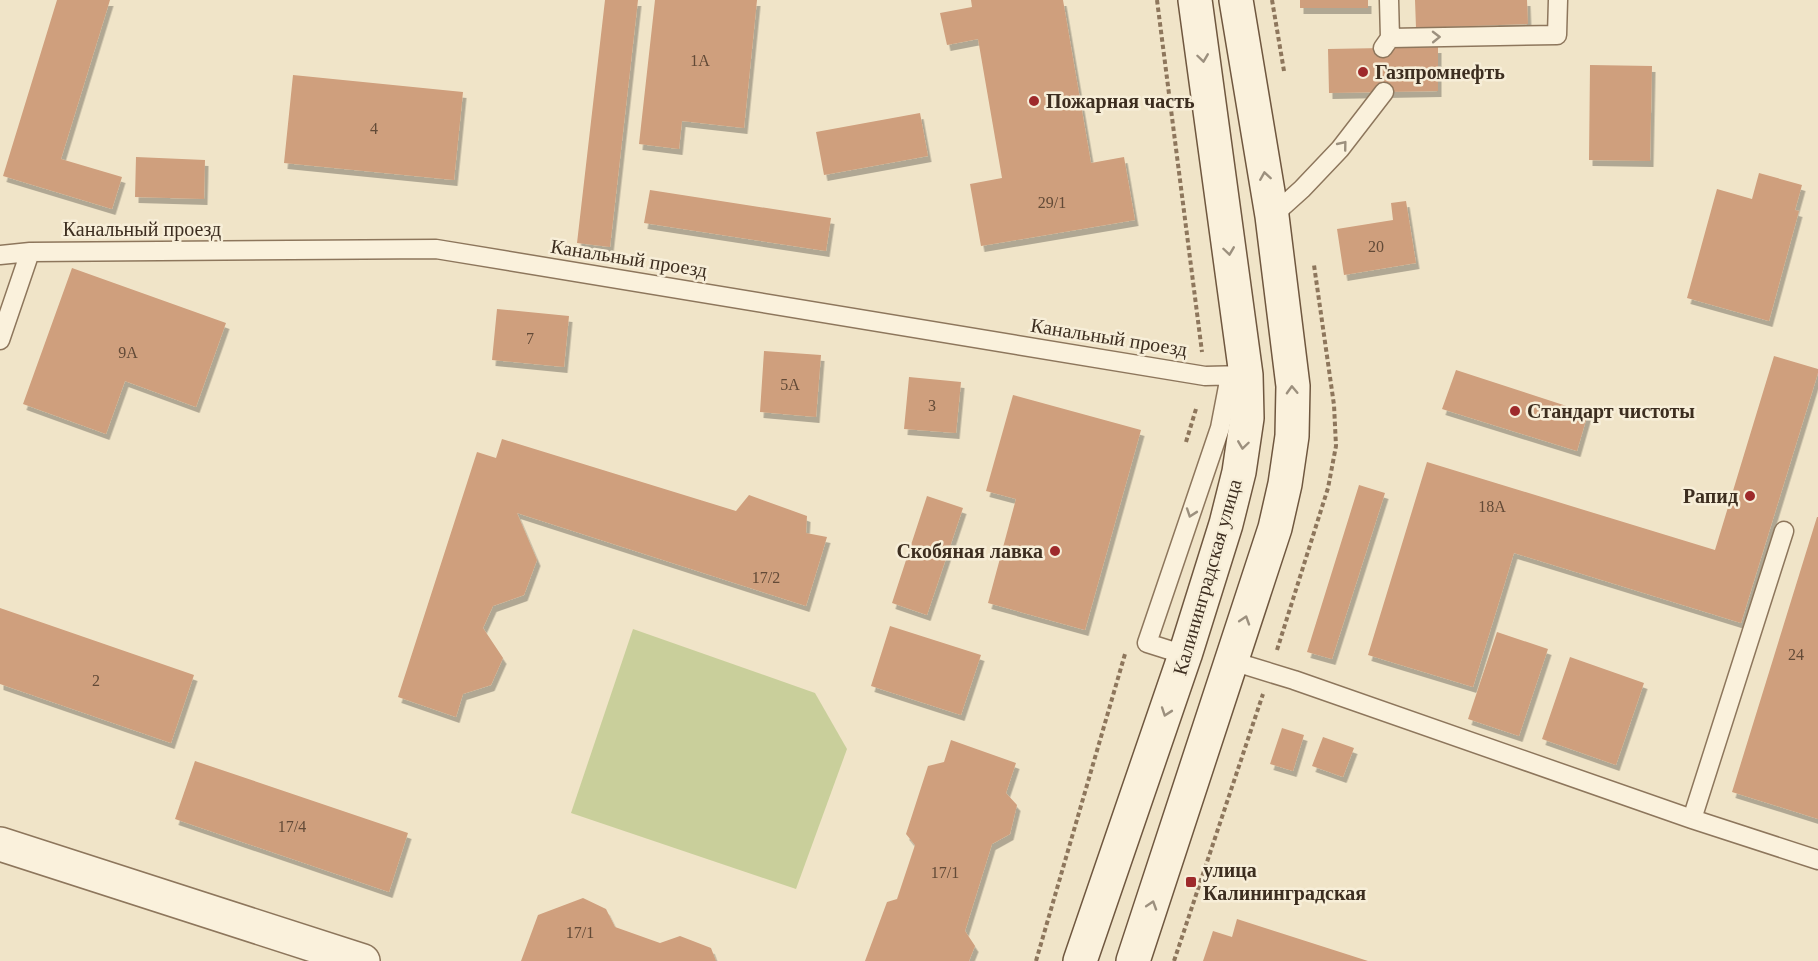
<svg xmlns="http://www.w3.org/2000/svg" width="1818" height="961" font-family="Georgia,serif">
<style>
.green{fill:#c9cf9b}
.building{fill:#cf9f7d;filter:url(#shadow)}
.lines{fill:none;stroke-linecap:round;stroke-linejoin:round}
.service-casing{stroke:#8d765c;stroke-width:21}
.minor-casing{stroke:#8d765c;stroke-width:36}
.secondary-casing{stroke:#6f573f;stroke-width:36}
.path{stroke:#8d765c;stroke-width:4;stroke-dasharray:4.5 3;stroke-linecap:butt}
.service{stroke:#faf1dc;stroke-width:18}
.minor{stroke:#faf1dc;stroke-width:33}
.secondary{stroke:#faf1dc;stroke-width:33}
.oneway{stroke:#9c907e}
.poi-dot{fill:#9e2a2b;stroke:#f7eed8;stroke-width:2}
.labels{text-anchor:middle;stroke-width:5;stroke-linejoin:round;paint-order:stroke}
.number-label{font-size:16px;fill:#624a37}
.poi-label{font-size:20px;font-weight:bold;fill:#3d2e20;stroke:#f7eed8;text-anchor:start}
.street-label{font-size:20px;fill:#3d2e20;stroke:#f7eed8}
</style>
<defs>
<filter id="shadow"><feDropShadow dx="3.5" dy="6" stdDeviation="0" flood-color="#0004"/></filter>
</defs>
<rect width="100%" height="100%" fill="#f0e4c8"/>
<!-- green -->
<path class="green" d="M633,629L815,693L847,749L796,889L571,813Z"/>
<!-- building -->
<path class="building" d="M57,0H110L61,159L122,177L112,209L3,176Z
M605,0H638L610,247L577,243Z
M655,0H757L744,128L682,121L679,149L639,144Z
M971,0H1063L1091,163L1124,157L1135,220L981,246L970,184L1002,178L978,39L947,45L940,13L972,7Z
M1300,0H1368V8H1300Z
M1415,0H1527L1528,24L1416,28Z
M1438,47V91L1329,93L1328,49Z
M1590,65L1652,66L1650,161L1589,160Z
M293,75L463,92L454,180L284,163Z
M920,113L928,156L824,175L816,132Z
M136,157L205,160L204,199L135,197Z
M1759,173L1802,185L1795,210L1799,211L1769,321L1687,298L1717,189L1752,199Z
M650,190L831,218L826,251L644,223Z
M1406,201L1416,263L1344,275L1337,229L1393,220L1391,203Z
M72,268L226,323L196,407L125,381L106,434L23,404Z
M497,309L569,316L564,367L492,360Z
M764,351L821,355L816,417L760,412Z
M1774,356L1818,369V373L1741,623L1514,553L1473,687L1368,655L1427,462L1715,550Z
M1456,370L1588,413L1577,451L1442,409Z
M909,377L961,382L956,433L904,429Z
M1013,395L1141,430L1085,630L988,603L1016,499L986,491Z
M502,439L736,511L749,495L807,516L806,533L827,537L806,606L517,513L537,560L524,595L493,606L483,628L503,658L491,685L463,694L456,717L398,697L477,452L496,458Z
M1359,485L1385,493L1332,659L1307,652Z
M927,496L963,508L927,615L892,603Z
M1817,517H1818V819L1732,792Z
M0,608L194,675L171,743L0,684Z
M890,626L981,655L961,715L871,686Z
M1497,632L1548,649L1519,736L1468,719Z
M1570,657L1644,683L1616,765L1542,739Z
M1282,728L1304,735L1293,771L1270,764Z
M1323,737L1354,748L1343,777L1312,766Z
M951,740L1016,763L1006,793L1017,805L1010,834L992,844L965,931L975,946L969,961H865L887,902L897,899L915,845L906,834L928,766L944,762Z
M195,761L408,833L389,892L175,819Z
M583,898L606,909L615,927L660,943L680,936L711,948L716,961H521L538,915Z
M1237,919L1368,961H1203L1213,931L1232,937Z"/>
<g class="lines">
<!-- service casing -->
<g class="service-casing">
<path id="service" d="M1389,0L1390,38
M1383,48L1390,38L1557,35L1558,0
M1272,216L1302,189L1340,149L1384,92
M0,255L30,252L436,249L1205,376L1246,375
M0,340L30,252
M1185,655L1147,643L1220,428L1230,376
M1232,661L1294,680L1692,819L1818,860
M1692,819L1784,531"/>
</g>
<!-- minor casing -->
<g class="minor-casing">
<path id="minor" d="M0,844L363,961"/>
</g>
<!-- secondary casing -->
<g class="secondary-casing">
<path id="secondary" d="M1080,961L1185,655L1226,524L1239,472L1247,418L1246,375L1195,0
M1133,961L1275,528L1285,484L1292,436L1293,386L1272,216L1236,0"/>
</g>
<!-- path -->
<path class="path" d="M1157,0L1202,352
M1272,0L1284,71
M1186,442L1196,409
M1277,650L1328,488L1336,446L1334,405L1314,265
M1036,961L1125,654
M1174,961L1263,694"/>
<!-- service -->
<use href="#service" class="service"/>
<!-- minor -->
<use href="#minor" class="minor"/>
<!-- secondary -->
<use href="#secondary" class="secondary"/>
</g>
<!-- one-way arrows -->
<defs><path id="oneway-chevron" d="M-2-3.5L2.5 0L-2 3.5" fill="none" stroke-width="1.6" stroke-linecap="round" stroke-linejoin="round" transform="scale(1.5)"/></defs>
<g class="oneway">
<use href="#oneway-chevron" transform="translate(1436 37) rotate(-1)"/>
<use href="#oneway-chevron" transform="translate(1203 58) rotate(82)"/>
<use href="#oneway-chevron" transform="translate(1343 145) rotate(-51)"/>
<use href="#oneway-chevron" transform="translate(1265 176) rotate(-99)"/>
<use href="#oneway-chevron" transform="translate(1229 251) rotate(82)"/>
<use href="#oneway-chevron" transform="translate(1292 390) rotate(-92)"/>
<use href="#oneway-chevron" transform="translate(1243 445) rotate(98)"/>
<use href="#oneway-chevron" transform="translate(1191 513) rotate(109)"/>
<use href="#oneway-chevron" transform="translate(1245 620) rotate(-72)"/>
<use href="#oneway-chevron" transform="translate(1166 712) rotate(109)"/>
<use href="#oneway-chevron" transform="translate(1152 905) rotate(-72)"/>
</g>
<!-- markers -->
<g class="poi-dot">
<circle cx="1363" cy="72" r="6"/>
<circle cx="1034" cy="101" r="6"/>
<circle cx="1515" cy="411" r="6"/>
<circle cx="1750" cy="496" r="6"/>
<circle cx="1055" cy="551" r="6"/>
<rect x="1185" y="876" width="12" height="12" rx="3"/>
</g>
<g class="labels">
<!-- number labels -->
<g class="number-label">
<text x="700" y="66">1А</text>
<text x="374" y="134">4</text>
<text x="1052" y="208">29/1</text>
<text x="1376" y="252">20</text>
<text x="530" y="344">7</text>
<text x="128" y="358">9А</text>
<text x="790" y="390">5А</text>
<text x="932" y="411">3</text>
<text x="1492" y="512">18А</text>
<text x="766" y="583">17/2</text>
<text x="1796" y="660">24</text>
<text x="96" y="686">2</text>
<text x="292" y="832">17/4</text>
<text x="945" y="878">17/1</text>
<text x="580" y="938">17/1</text>
</g>
<!-- poi labels -->
<g class="poi-label">
<text x="1375" y="79">Газпромнефть</text>
<text x="1046" y="108">Пожарная часть</text>
<text x="1527" y="418">Стандарт чистоты</text>
<text x="1738" y="503" text-anchor="end">Рапид</text>
<text x="1043" y="558" text-anchor="end">Скобяная лавка</text>
<text x="1203" y="877">улица<tspan x="1203" dy="23">Калининградская</tspan></text>
</g>
<!-- street labels -->
<g class="street-label">
<text x="142" y="236">Канальный проезд</text>
<text transform="translate(629 258) rotate(9)" y="7">Канальный проезд</text>
<text transform="translate(1109 337) rotate(9)" y="7">Канальный проезд</text>
<text transform="translate(1207 577) rotate(-74)" y="7">Калининградская улица</text>
</g>
</g>
</svg>
